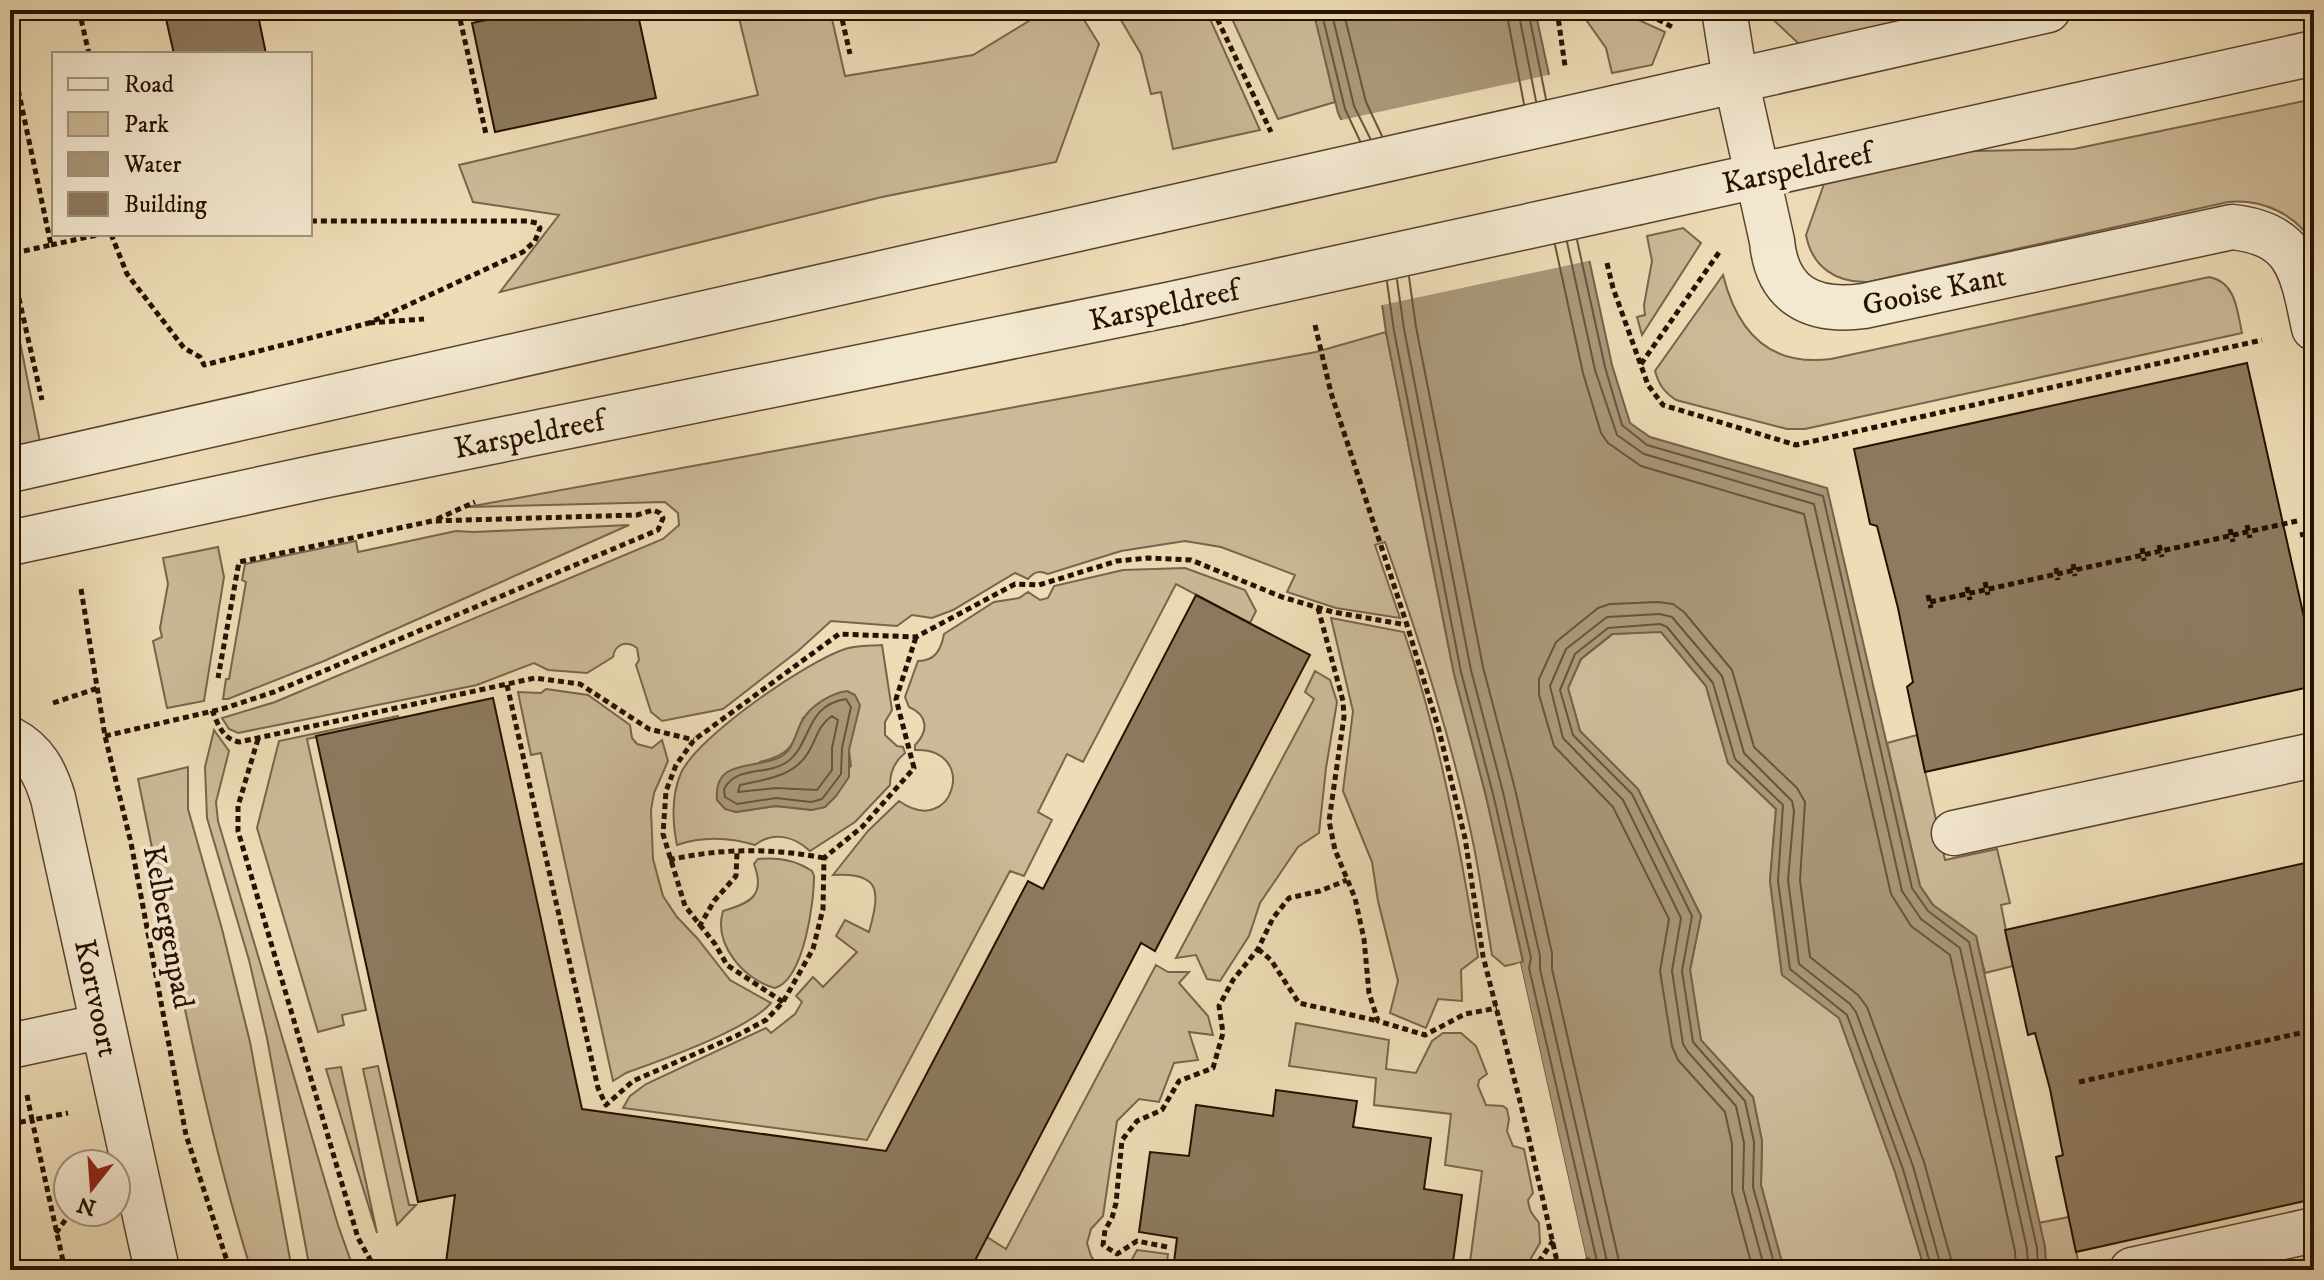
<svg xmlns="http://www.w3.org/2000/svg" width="2324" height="1280" font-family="'IM FELL DW Pica',serif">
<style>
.green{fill:#cbb997;stroke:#78644c;stroke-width:2;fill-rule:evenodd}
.water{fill:#a99778;stroke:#756148;stroke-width:2}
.pier{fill:#eddcb6}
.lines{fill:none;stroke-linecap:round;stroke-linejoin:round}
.shore{stroke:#68543c;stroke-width:2}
.building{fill:#8d7a5f;stroke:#261001;stroke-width:2}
.minor-casing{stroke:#58432e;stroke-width:47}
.path{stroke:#261001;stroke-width:5;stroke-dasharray:6 4;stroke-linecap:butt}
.minor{stroke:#f3e8d0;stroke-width:44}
.minor-bridge-casing{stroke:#58432e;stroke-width:47;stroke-linecap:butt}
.minor-bridge{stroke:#f3e8d0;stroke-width:44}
.labels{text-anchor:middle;stroke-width:8;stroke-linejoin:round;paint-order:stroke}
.street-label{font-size:30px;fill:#261001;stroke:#f3e8d0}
</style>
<rect width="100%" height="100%" fill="#eddcb6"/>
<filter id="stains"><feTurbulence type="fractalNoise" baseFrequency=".0025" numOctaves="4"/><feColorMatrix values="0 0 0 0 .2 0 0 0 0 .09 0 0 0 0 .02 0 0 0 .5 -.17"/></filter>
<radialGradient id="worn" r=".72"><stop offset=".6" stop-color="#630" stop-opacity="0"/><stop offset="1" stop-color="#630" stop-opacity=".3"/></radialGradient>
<!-- green -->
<path class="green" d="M737,10H830L845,76L973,55L1047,10H1078L1099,44L1056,162L882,197L500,292L559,215L473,202L459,165L758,95Z
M1115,10H1206L1260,130L1173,149L1161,92L1151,94L1141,54Z
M1228,10H1314L1335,102L1278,119Z
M1579,10H1617L1665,32L1652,65L1612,73L1606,48Z
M1763,10H1981L1799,44Z
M2314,99V243C2294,214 2264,199 2228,202L1868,282C1836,283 1812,267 1806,235L1824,184L1823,177L1933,152L2074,149Z
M1683,228L1701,243L1642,335L1637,317L1645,315L1644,305L1652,261L1647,236Z
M1723,275C1737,331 1769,367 1831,359L2209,277C2236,282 2237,310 2242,333L1805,429H1787L1676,400C1664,392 1659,385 1655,371Z
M10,292L42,452L10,459Z
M1386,332L1454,674L1486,796L1523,962L1505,966L1492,955C1486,919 1481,883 1474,847C1453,743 1420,642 1385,542L1375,545L1400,618L1336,608L1287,592L1295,575L1221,547L1185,541L1121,551L1048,574C1039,570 1034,572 1028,579L1015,573L953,610L932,618L912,615L897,626L831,621L798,651L723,709L662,721L651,712L636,665L639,660L637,648C626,640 615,644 613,657L587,673L548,670L534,663L477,685L238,733L229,729L222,718L275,702L663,539L679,525L678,513L665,502L468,507L1316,352Z
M629,525L324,661L228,699H223L226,679H229L246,582L242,580L245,564L356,541L358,552L456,531L474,532Z
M218,547L224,577L204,701L167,708L153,641L162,637L160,628L168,584L163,558Z
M1185,568L1245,590L1256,611L1250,623L1176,584L1083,762L1067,754L1038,812L1052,820L1024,876L1010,871L867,1140L623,1108L630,1096L646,1084L766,1028L771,1033L795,1014L802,1002L796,996L813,977L823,987L857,952L836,936L845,920L869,932C880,892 882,872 833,875L868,831L899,801C954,840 979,747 915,750V745C929,731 928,715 909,707L905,697L918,661C935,661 941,650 944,634L994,602L1019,598L1028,592L1040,600L1048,598L1054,586L1123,570Z
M1331,618L1404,632C1440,738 1460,847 1478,957L1461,970L1462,1001L1438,999L1426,1028L1390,1013L1398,981L1378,901L1372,862L1343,791L1353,711Z
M1661,631L1706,686L1728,763L1776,809L1770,881L1782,974L1839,1018L1895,1172L1925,1270H1784L1761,1185L1762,1141L1753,1097L1701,1041L1690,970L1701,916L1638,789L1580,731L1568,688L1581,659L1613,634Z
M882,645L892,710L885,722V735L897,746L903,747L905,753C895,761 890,772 890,785L855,822L810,851C794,836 773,831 755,845C728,837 703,836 677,845C672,820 671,796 681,773C698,736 806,662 845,649C856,645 870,646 882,645ZM803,718L849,750L851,766L812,810L776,806L736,812L760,762C791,754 792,747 803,718Z
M1315,671L1330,680L1337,702L1326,768L1319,833L1298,847L1260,903L1249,936L1220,981L1207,979L1196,955L1176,958L1314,699L1305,692Z
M546,689L588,695L630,725L632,738L637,744L652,748L662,740L668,761L654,793L651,810L653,859L663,896L677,917L697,938L730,980L771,1003C748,1030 661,1060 626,1073L613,1081L541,753L531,755L518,692L541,693Z
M398,716L399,719L307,739L366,1010L342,1015L344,1025L318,1032L257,828L279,741Z
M214,730L229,751L216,802L218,821L338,1225L354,1270H310L267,1038L249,960L207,818L205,767Z
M1917,735L1945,860L1997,849L2010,903L2001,905L2013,966L1985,973L1976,936L1933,905L1920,886L1887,743Z
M188,767V809L222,929L250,1042L292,1270H251C201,1110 172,943 138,779Z
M758,859C777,857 796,860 812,871L814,876C814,903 804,979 775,988C744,980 713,944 723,911C750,903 766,896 754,864Z
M1156,965L1168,972H1189L1179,983L1208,1016L1213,1035L1189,1032L1198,1060L1174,1063L1159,1102L1139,1099L1117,1121L1103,1216L1091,1229L1087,1243L1091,1256L1101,1270H965L987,1237L1006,1249Z
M1296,1023L1389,1040L1386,1069L1416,1073L1432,1041L1443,1033H1461L1476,1046L1487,1074L1479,1080L1478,1086L1486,1105L1503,1106L1507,1109L1509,1119L1507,1131L1513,1146L1524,1149L1533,1193L1528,1200C1530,1214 1532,1213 1539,1223L1540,1243L1524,1270H1469L1482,1171L1445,1165L1451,1114L1374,1105L1376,1078L1289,1066Z
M378,1066L409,1205H416L397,1225L363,1069Z
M341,1067L377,1233L326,1069Z
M2069,1217L2080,1270H2046L2045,1247L2038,1223Z
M1137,1250L1168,1254L1166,1270H1126Z"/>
<!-- water -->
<path class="water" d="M1313,10H1535L1612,365L1630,423L1650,437L1827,488L1920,886L1933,905L1976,936L2045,1247L2046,1270H1925L1895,1172L1839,1018L1782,975L1770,881L1776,809L1728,763L1706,686L1661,632L1612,634L1581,659L1568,688L1580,731L1638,789L1701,916L1690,970L1701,1040L1753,1097L1762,1141L1761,1185L1784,1270H1592L1589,1258H1586L1520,963L1523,961L1486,796L1454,674L1386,332L1362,164L1338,113Z
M847,691L855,695L860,705L849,750V777L836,796L825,807L812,810L776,806L736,812L725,809L717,800C713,758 754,770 780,757C794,750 795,733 802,721C810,706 831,693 847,691Z"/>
<!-- pier -->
<path class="pier" d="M1553,74L1593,260L1378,306L1358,165L1337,121Z
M1520,963L1586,1258H1582L1516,964Z"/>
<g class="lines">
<!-- shore -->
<path class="shore" d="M1321,10L1345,109L1360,141
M1331,10L1354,106L1370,138
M1343,10L1366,102L1382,136
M1506,10L1524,104
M1518,10L1536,101
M1528,10L1546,99
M1577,240L1605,367L1622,425L1647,445L1823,496L1912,888L1928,911L1969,942L2037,1248L2038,1270
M1567,242L1595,370L1617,435L1644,454L1814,504L1902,891L1921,919L1960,948L2027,1249L2028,1270
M1555,245L1583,373L1601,433L1608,443L1641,466L1804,514L1891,894L1911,926L1950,955L2015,1251L2016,1270
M1409,277L1416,327L1483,667L1515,789L1552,953V969L1621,1270
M1397,280L1404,329L1471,670L1503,792L1540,956V969L1609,1270
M1387,282L1394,331L1461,672L1493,794L1531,958L1529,968L1599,1270
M846,699L851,707L842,748L841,774L822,799L811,802L776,798L737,804L725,797L724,789C737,765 767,776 787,762C812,744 805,705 846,699Z
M832,716L838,720L832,748V770L817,790L776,788L738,792L740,785C766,779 793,777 808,753C817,739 817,726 832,716Z
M1753,1270L1732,1192V1144L1725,1112L1678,1060L1672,1046L1660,971L1669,919L1613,807L1554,746L1539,695V679L1556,642L1598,608L1610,604L1658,602L1673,604L1684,612L1732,670L1754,747L1797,788L1805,802L1800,880L1810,957L1858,995L1867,1007L1924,1162L1954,1270
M1765,1270L1743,1189L1744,1143L1736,1106L1688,1052L1683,1044L1672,971L1681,918L1623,800L1563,738L1550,686L1566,649L1607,617L1660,614L1672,617L1722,676L1744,753L1792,801L1794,811L1788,880L1799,964L1850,1004L1856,1012L1913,1166L1942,1270
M1776,1270L1753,1187L1754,1142L1745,1101L1693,1042L1682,971L1692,916L1632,794L1573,735L1560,690L1575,654L1608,628L1660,624L1667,627L1713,683L1735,759L1783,805L1778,881L1790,969L1847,1015L1903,1169L1932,1270"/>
</g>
<!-- building -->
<path class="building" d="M164,10H257L266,54H174Z
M533,10H637L656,98L495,132L472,23Z
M2247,363L2314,662V686L1925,772L1907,687L1913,682L1898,608L1877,526L1870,524L1854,449Z
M1196,595L1310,655L1155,951L1141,943L970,1270H445L455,1195L418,1202L316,736L493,698L582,1109L886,1151L1028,881L1043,889Z
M2314,861V1199L2076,1252L2056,1157L2063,1155L2050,1089L2035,1033L2028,1035L2005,930Z
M1276,1090L1357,1101L1353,1127L1431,1138L1424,1189L1462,1195L1452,1270H1173L1177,1238L1139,1232L1150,1152L1189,1156L1196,1105L1273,1116Z"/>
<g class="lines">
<!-- minor casing -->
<g class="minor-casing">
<path id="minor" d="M1724,10L1733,66L1772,241C1777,296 1813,313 1864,306L2232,227C2298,234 2302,271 2314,328
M1619,107L2048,10
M1639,202L2314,53
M10,470L1157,211
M10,543L322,476L1177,303
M10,739C35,752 45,772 53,798L157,1270
M1954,833L2314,755
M10,1046L103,1026
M2132,1270L2314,1230"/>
</g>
<!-- path -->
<path class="path" d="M79,10L89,54
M458,10L486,134
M840,10L850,54
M1213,10L1271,132
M1557,10L1565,66
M1640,10L1674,28
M10,51L51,245L10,254
M111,234L127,274L184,348L200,357L204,365L369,323L523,252L535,241L540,228L537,223L527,221H310
M51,245L102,234
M10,259L42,400
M1607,263L1613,288L1648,385L1663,405L1796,445L2262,340
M369,323L424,319
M1315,325L1331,393L1407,625L1439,730L1465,838L1483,956L1525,1121L1559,1270
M1641,364L1720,251
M437,519L475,502
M2247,525L2250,538
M2230,529L2233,542
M2300,535L2314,532
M2159,545L2162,557
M2142,548L2144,561
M2073,564L2075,576
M2056,568L2058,580
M1985,582L1988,595
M1967,587L1970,600
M81,589L105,736L131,843L186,1135L230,1270
M1928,595L1931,608
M1930,602L2297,521
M1318,608L1343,701L1344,717L1329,821L1335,850L1355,898L1364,939L1369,993L1378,1021L1425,1035L1465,1014L1497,1008
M507,685L598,1088L606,1105L633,1081L736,1036L766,1020L783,1002L813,949L823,909L824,858L862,827L914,768L896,699L916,637
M53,703L98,688
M212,710C218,725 223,739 239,742L535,678L580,684L649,729L694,740
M105,736L222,709L274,692L658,530L663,518L660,513L653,510L637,515L432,521L239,562L218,678
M258,739L238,806V831L358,1238L376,1270
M669,860C720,848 773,848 824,858
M699,927L714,901L736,876L737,852
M1258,949L1271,960L1299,1003L1378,1021
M783,1002L727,965L715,944L685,906L663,834L666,791L676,765L694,740L839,634L916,637L1015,584L1039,585L1117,561L1148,558L1191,560L1282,597L1333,612L1407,625
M2079,1082L2314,1030
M27,1095L32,1120L68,1113
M10,1124L32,1120L65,1270
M56,1233L71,1212
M1167,1247L1137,1241L1117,1254L1103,1245L1105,1230L1112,1218L1116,1203L1122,1140L1137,1121L1162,1110L1179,1081L1213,1068L1223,1033L1219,1006L1233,980L1258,949L1273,918L1289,898L1320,891L1347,880
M1533,1270L1553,1241"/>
<!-- minor -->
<use href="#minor" class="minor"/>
<!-- minor-bridge casing -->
<g class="minor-bridge-casing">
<path id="minor-bridge" d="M1157,211L1619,107
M1177,303L1639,202"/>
</g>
<!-- minor-bridge -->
<use href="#minor-bridge" class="minor-bridge"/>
</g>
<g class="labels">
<!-- street labels -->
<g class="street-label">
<text transform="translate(1797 168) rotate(-12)" y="10">Karspeldreef</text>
<text transform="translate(1934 290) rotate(-12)" y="10">Gooise Kant</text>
<text transform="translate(1164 305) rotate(-12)" y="10">Karspeldreef</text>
<text transform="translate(529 434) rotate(-11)" y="10">Karspeldreef</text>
<text transform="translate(169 927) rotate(79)" y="10">Kelbergenpad</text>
<text transform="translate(97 998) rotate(78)" y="10">Kortvoort</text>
</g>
</g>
<!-- margin -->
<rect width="2324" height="1280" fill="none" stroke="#eddcb6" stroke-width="40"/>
<rect x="12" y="12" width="2300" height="1256" fill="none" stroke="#261001" stroke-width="4"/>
<rect x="20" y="20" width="2284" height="1240" fill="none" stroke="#261001" stroke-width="2"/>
<!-- legend -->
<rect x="52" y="52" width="260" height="184" fill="#f3e8d0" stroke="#a1927d" stroke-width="2"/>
<rect x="68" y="78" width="40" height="12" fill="#f3e8d0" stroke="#a1927d" stroke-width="2"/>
<text x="124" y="92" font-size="24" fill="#261001">Road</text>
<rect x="68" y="112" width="40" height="24" fill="#cbb997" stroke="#a1927d" stroke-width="2"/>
<text x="124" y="132" font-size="24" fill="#261001">Park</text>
<rect x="68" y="152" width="40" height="24" fill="#a99778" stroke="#a1927d" stroke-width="2"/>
<text x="124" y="172" font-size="24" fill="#261001">Water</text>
<rect x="68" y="192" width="40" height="24" fill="#8d7a5f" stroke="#a1927d" stroke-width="2"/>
<text x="124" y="212" font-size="24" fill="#261001">Building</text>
<!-- north arrow -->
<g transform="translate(92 1188) rotate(197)"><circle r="38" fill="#f3e8d0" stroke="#a1927d" stroke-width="2"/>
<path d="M0-6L14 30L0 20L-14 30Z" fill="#8f2418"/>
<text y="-12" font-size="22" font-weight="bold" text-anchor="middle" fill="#261001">N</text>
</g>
<rect width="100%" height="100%" filter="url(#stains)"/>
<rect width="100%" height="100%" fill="url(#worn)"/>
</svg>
